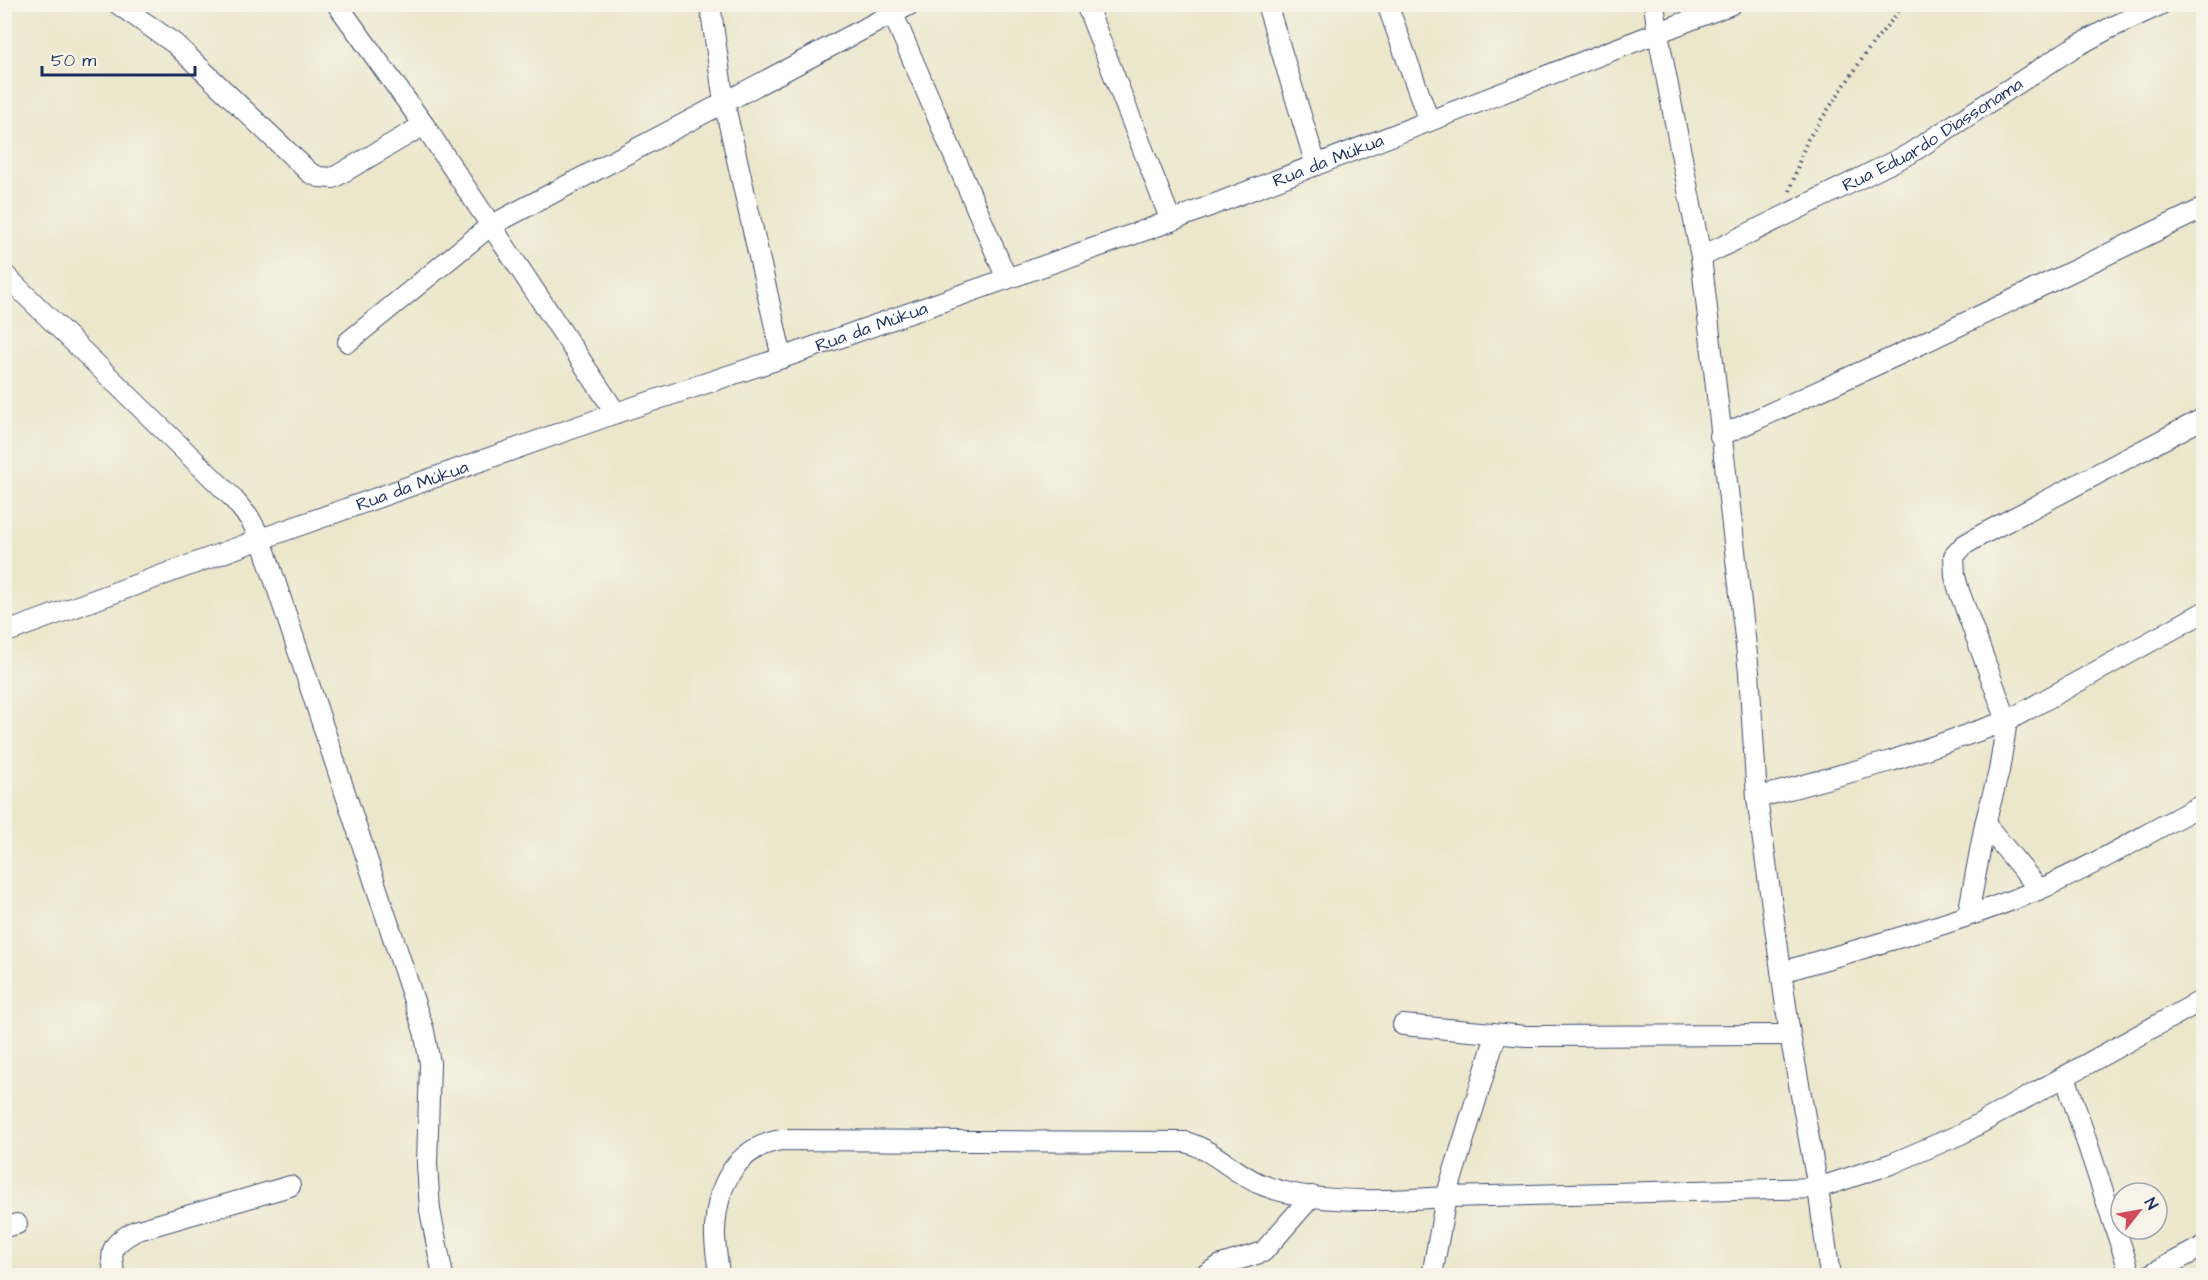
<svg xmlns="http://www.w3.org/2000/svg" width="2208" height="1280" font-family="'Architects Daughter',sans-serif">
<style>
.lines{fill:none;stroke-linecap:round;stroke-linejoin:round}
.minor-casing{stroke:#3a4a6e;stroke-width:22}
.path{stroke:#3a4a6e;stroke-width:4;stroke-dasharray:1.5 4.5;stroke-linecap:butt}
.minor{stroke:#fff;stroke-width:20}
.labels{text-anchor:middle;stroke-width:4.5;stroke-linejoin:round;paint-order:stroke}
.street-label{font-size:18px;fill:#1b2f5e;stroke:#f7f3e8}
</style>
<rect width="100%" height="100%" fill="#f7f3e8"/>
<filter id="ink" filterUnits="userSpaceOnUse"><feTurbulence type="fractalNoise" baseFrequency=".0167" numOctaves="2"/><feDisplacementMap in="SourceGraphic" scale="12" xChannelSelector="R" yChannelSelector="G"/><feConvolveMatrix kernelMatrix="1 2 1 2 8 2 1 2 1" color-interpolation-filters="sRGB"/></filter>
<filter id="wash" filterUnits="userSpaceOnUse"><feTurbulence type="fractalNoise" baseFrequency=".008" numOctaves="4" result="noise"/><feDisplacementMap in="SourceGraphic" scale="24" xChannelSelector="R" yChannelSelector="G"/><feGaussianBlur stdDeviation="1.35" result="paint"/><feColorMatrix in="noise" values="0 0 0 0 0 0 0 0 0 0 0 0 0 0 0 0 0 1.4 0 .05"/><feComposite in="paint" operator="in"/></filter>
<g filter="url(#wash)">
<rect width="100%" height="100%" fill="#ece6cb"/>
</g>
<g filter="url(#ink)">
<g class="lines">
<!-- minor casing -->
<g class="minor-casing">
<g id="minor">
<path d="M118,4L175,44L310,173L319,177L333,178L424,125"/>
<path d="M337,4L424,125L616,413"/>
<path d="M710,4L724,102L782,358"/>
<path d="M1086,4L1171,221"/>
<path d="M1267,4L1316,165"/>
<path d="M1387,4L1429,121"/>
<path d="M1654,4L1658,34L1701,257L1749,672L1757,798L1790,1035L1818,1188L1830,1276"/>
<path d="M893,14L1007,279"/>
<path id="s1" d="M1701,257L1909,154L2071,49L2108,29L2162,4"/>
<path d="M4,274L231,496L250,519L261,539L424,1031L430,1063L427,1164L430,1210L443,1276"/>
<path d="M348,342L490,226L911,4"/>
<path d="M1720,436L1898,355L2204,208"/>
<path id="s2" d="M4,633L261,539L616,413L782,358L1171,221L1732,4"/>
<path d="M1757,798L1891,761L2007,721L2204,612"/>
<path d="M1985,824L2039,889"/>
<path d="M1968,915L1985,824L1999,771L2007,721L1959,591L1955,576L1954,556L1964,545L1981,535L2204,418"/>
<path d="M1782,972C1868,946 1955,924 2038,890C2095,866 2148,832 2204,804"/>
<path d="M1403,1025L1526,1036L1790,1035"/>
<path d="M2065,1076L2131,1276"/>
<path d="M4,1227L17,1224"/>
<path d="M115,1276C109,1249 111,1245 135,1231L290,1186"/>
<path d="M719,1276C718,1261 714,1244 715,1229C717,1186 735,1148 781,1140L1186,1142C1213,1150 1232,1171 1258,1183C1305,1205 1394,1201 1446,1197L1818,1188L1891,1164L1961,1134L2204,999"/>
<path d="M1203,1276L1221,1265L1263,1252L1312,1196"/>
<path d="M1432,1276L1446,1197L1496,1035"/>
<path d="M2147,1276L2204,1246"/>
</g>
</g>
<!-- path -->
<path class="path" d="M1790,191L1801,156L1808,139L1873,43L1905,4"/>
<!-- minor -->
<use href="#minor" class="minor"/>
</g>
</g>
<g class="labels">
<!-- street labels -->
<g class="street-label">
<text dy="6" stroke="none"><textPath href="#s1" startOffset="262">Rua Eduardo Diassonama</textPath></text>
<text dy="6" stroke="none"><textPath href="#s2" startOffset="1406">Rua da Múkua</textPath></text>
<text dy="6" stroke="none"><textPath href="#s2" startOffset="920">Rua da Múkua</textPath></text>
<text dy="6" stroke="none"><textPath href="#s2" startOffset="434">Rua da Múkua</textPath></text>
</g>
</g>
<!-- margin -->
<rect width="2208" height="1280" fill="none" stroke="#f7f3e8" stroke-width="24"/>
<!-- north arrow -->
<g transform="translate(2139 1211) rotate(59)"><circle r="28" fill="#f7f3e8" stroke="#9fa5b1" stroke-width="1.5"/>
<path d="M0-4.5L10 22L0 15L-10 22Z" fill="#d1495b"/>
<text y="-9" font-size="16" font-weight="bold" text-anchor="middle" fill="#1b2f5e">N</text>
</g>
<!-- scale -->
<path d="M42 66v9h153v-9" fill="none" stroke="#1b2f5e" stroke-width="3"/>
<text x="51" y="66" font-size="18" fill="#1b2f5e" stroke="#f7f3e8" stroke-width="4.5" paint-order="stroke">50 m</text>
</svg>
